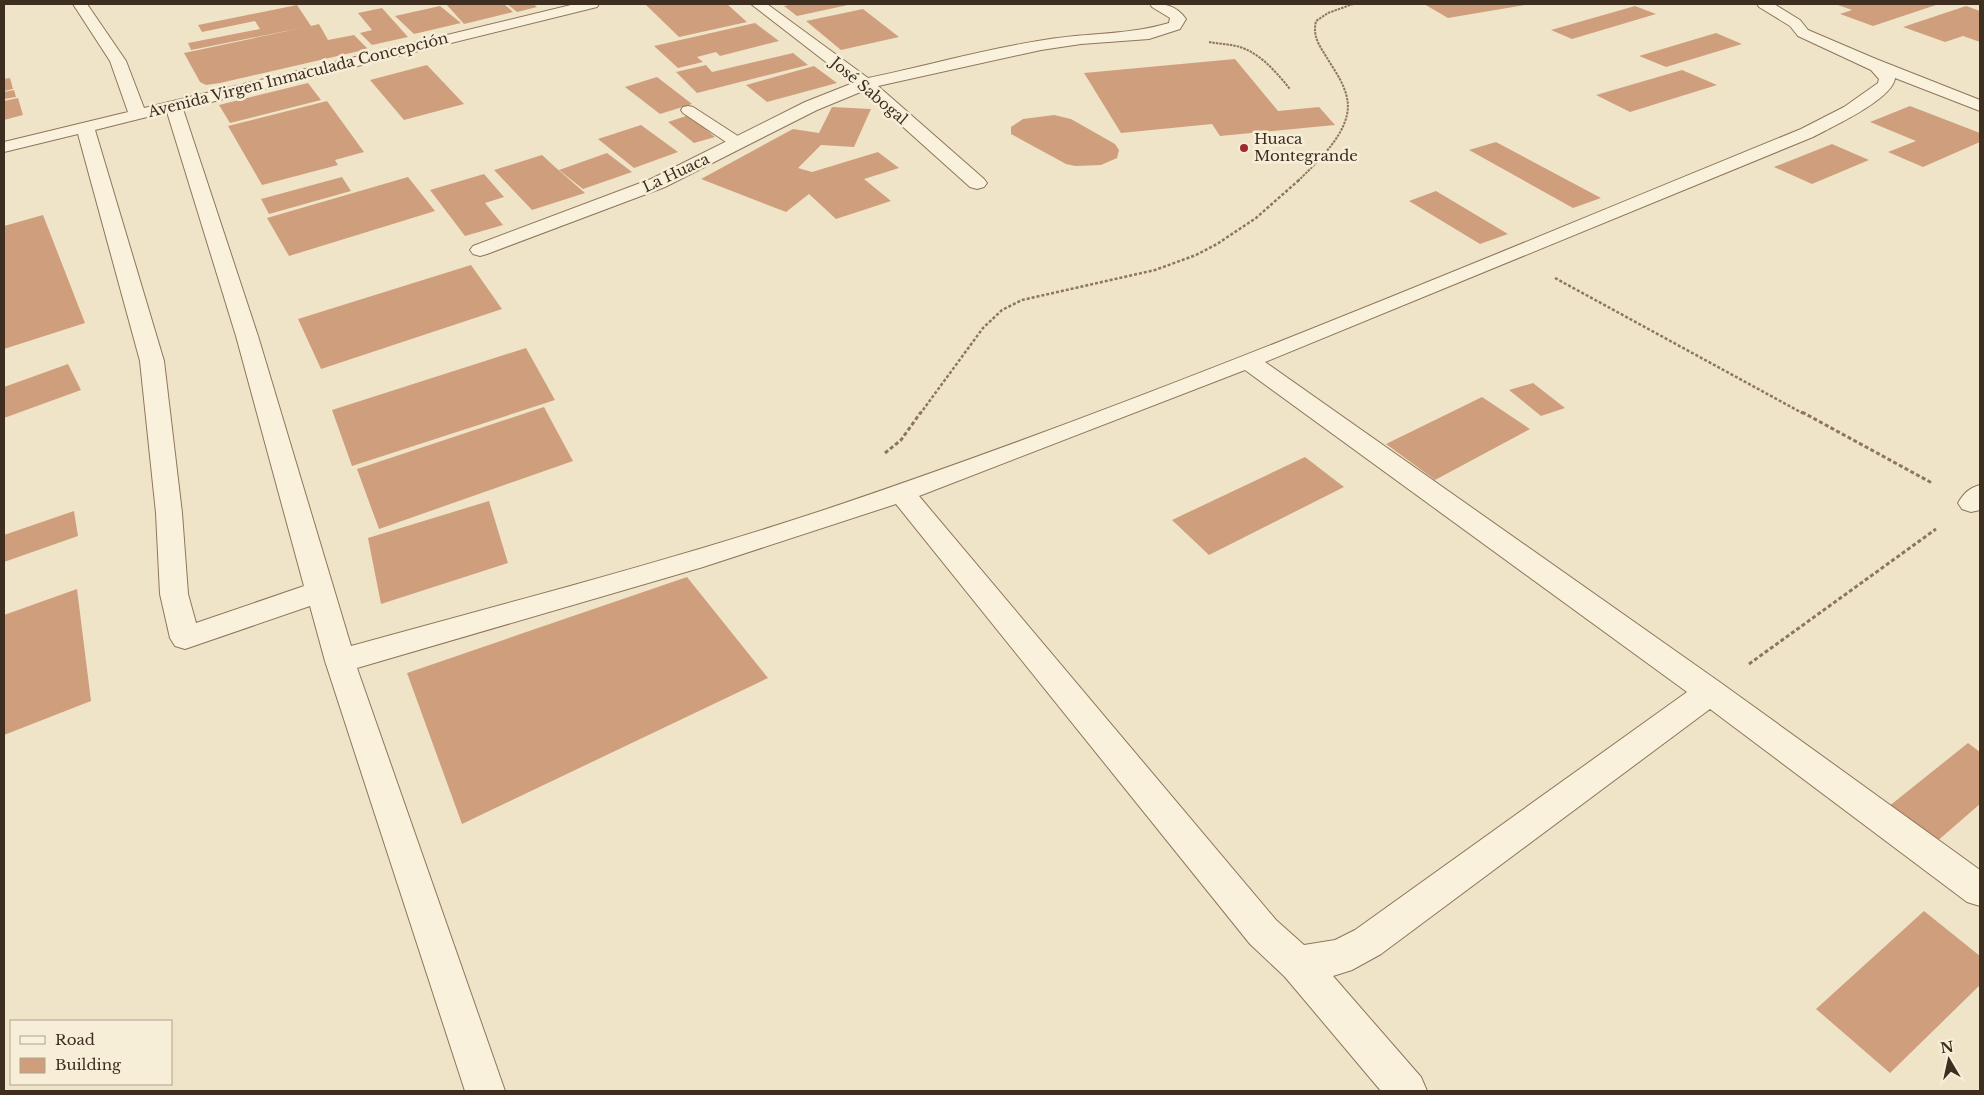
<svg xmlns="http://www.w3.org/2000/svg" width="1984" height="1095" font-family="'Libre Baskerville',serif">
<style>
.building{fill:#cf9f7d}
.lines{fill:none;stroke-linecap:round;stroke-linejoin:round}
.service-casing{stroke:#8d765c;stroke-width:2}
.minor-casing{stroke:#8d765c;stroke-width:2}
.path-far2{stroke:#8d765c;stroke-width:2;stroke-dasharray:2.5 1;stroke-linecap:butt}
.path-far1{stroke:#8d765c;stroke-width:2.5;stroke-dasharray:3 2;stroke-linecap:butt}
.path{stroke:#8d765c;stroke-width:3;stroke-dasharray:4 2.5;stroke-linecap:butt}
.service{fill:#faf1dc;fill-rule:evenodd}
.minor{fill:#faf1dc;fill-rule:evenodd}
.poi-dot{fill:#9e2a2b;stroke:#f7eed8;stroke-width:2}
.labels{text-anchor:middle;stroke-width:5;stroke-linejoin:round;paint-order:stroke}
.far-street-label{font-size:15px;fill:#3d2e20;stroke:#f7eed8}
.far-poi-label{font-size:15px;fill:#3d2e20;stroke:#f7eed8;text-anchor:start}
</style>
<rect width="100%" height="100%" fill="#f0e4c8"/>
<!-- building -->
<path class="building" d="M446,4H504L513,12L464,24Z
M507,4H533L537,7L517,12Z
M645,4H727L747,22L679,37Z
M793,4H848V5L797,16L784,6Z
M1424,4H1525V5L1448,18Z
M1835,4H1939L1873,26L1840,14L1852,10Z
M297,5L311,26L319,24L328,40L354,35L368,49L220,83L206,85L200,82L184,53L306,27L191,50L188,43L260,29L255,21L202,32L198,25Z
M440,6L461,23L414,34L395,16Z
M1635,6L1656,14L1572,39L1551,30Z
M1966,6L1980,11V42L1963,36L1945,42L1903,27Z
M382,8L408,37L372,45L360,33L372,30L358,13Z
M863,9L899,37L841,50L806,21Z
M755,23L779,41L720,56L716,52L697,57L703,62L678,68L654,46Z
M1716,33L1742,44L1666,67L1639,56Z
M793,53L808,65L697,93L676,72L706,65L712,72Z
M1235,59L1278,111L1319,107L1335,125L1220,136L1212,124L1121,133L1084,73Z
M427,65L464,104L404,120L370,80Z
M814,66L837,83L767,102L746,85Z
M1682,70L1717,85L1630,112L1596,95Z
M657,77L692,104L660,114L625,87Z
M10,78L13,89L4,91V79Z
M308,83L321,100L230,123L219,105Z
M14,90L16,97L4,99V92Z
M18,98L23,115L4,120V101Z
M327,101L364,152L335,160L338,165L262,185L228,126Z
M1910,106L1980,133V142L1923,167L1888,152L1916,141L1870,122Z
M832,107L871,109L854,147L821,145L798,168L812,172L878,152L899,168L864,179L891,201L836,219L809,194L786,212L701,179L793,129L819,133Z
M689,115L715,137L694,143L668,122Z
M1054,115L1071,119L1115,144L1119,150L1117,158L1101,165L1075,166L1066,164L1011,134V127L1023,119Z
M641,125L678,152L634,168L598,139Z
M1496,142L1601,198L1573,208L1469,150Z
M1832,144L1869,160L1812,184L1774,167Z
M607,153L632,172L583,189L559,170Z
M542,155L555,167L585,193L532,210L494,170Z
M484,174L504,197L485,203L503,225L465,236L430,190Z
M342,177L351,191L269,214L261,199Z
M408,177L435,211L289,256L267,218Z
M1436,191L1508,234L1480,244L1409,201Z
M43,215L85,323L4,349V226Z
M471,265L502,309L321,369L298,319Z
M526,348L555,400L352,466L332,410Z
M68,364L81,390L4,418V387Z
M1533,383L1565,408L1541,416L1509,390Z
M1482,397L1530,429L1435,480L1386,444Z
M544,407L573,461L379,529L357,469Z
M1305,457L1344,487L1209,555L1172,520Z
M489,501L508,563L381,604L368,538Z
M74,511L78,536L4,562V535Z
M687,577L768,678L462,824L407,673Z
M77,589L91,701L4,735V615Z
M1968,743L1980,752V804L1935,843L1888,807Z
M1924,911L1980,956V985L1890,1073L1816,1009Z"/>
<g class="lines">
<!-- service casing -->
<g class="service-casing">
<path id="service" d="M688,106L693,107L744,140L746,143L744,146H732L683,113L681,110L683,107Z"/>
</g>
<!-- minor casing -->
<g class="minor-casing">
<path id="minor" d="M73,4H87L126,61L144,108L575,4H599L597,7L183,109L258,336L351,646C510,602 670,561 827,509C1157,398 1478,261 1801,129L1844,107L1878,83L1879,79L1871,70L1798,36L1790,26L1759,7L1757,4H1774L1800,20L1808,30L1876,59L1980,100V111L1895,78C1893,99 1832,127 1813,137L1265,362L1721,683L1980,870V906L1967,902L1710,709L1381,954L1352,970L1333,976L1421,1077L1427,1091H1381L1285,977L1250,944L896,504L703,567L357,668L505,1091H465L325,661L310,606L185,649L175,646L170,638L160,594L156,513L140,361L78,134L4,152V142L128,112L110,61ZM167,112L236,336L304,586L196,623L188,594L182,513L164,361L95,130ZM1245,370L1687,692L1355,930L1335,940L1304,945L1276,920L919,496Z
M751,4H767L868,78C926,66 985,49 1044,40C1085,33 1129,35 1169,23L1170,18L1152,7L1150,4C1165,4 1176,5 1186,19L1180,29L1149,39L1081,44L1041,50L878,86L984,179L987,183L984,187L977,189L970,187L863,91L817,110L665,187L487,254L480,256L473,254L470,250L473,246L651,179L805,102L853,83Z
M1980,485V510L1971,512L1962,509L1958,503C1964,493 1969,488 1980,485Z"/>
</g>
<!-- path-far2 -->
<path class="path-far2" d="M1209,42C1219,44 1230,44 1240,47C1261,54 1276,72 1290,89
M1298,181C1318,161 1354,129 1347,98C1344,82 1332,67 1324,53C1317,42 1313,34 1316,21L1328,13L1353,4"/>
<!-- path-far1 -->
<path class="path-far1" d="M1555,278L1804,414
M920,414L983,328L1002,310L1022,300L1155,270L1196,255L1217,244L1256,218L1299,180"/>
<!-- path -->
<path class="path" d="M1802,412L1932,483
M885,453L901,440L921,412
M1749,664L1936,529"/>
<!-- service -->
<use href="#service" class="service"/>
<!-- minor -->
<use href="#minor" class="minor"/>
</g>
<!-- markers -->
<circle class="poi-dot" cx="1244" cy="148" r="5"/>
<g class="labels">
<!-- far-street labels -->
<g class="far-street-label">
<text transform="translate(298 75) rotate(-14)" y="5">Avenida Virgen Inmaculada Concepción</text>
<text transform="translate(869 91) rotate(40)" y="5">José Sabogal</text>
<text transform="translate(676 173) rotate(-25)" y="5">La Huaca</text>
</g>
<!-- far-poi labels -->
<g class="far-poi-label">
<text x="1254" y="144">Huaca<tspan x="1254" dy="17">Montegrande</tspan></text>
</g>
</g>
<!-- border -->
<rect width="1984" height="1095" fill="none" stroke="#3d2e20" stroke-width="10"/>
<!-- legend -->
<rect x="10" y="1020" width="162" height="65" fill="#f7eed8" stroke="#ada18e"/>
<rect x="20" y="1036" width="25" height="8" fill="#faf1dc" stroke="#ada18e"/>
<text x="55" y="1045" font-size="15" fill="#3d2e20">Road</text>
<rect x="20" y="1058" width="25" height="15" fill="#cf9f7d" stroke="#ada18e"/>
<text x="55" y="1070" font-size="15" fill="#3d2e20">Building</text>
<!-- north arrow -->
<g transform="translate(1949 1060) rotate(351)" stroke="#f7eed8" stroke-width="4" paint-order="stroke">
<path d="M0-4L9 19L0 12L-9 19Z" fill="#3d2e20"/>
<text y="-8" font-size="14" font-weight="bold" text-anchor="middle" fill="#3d2e20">N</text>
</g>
</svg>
